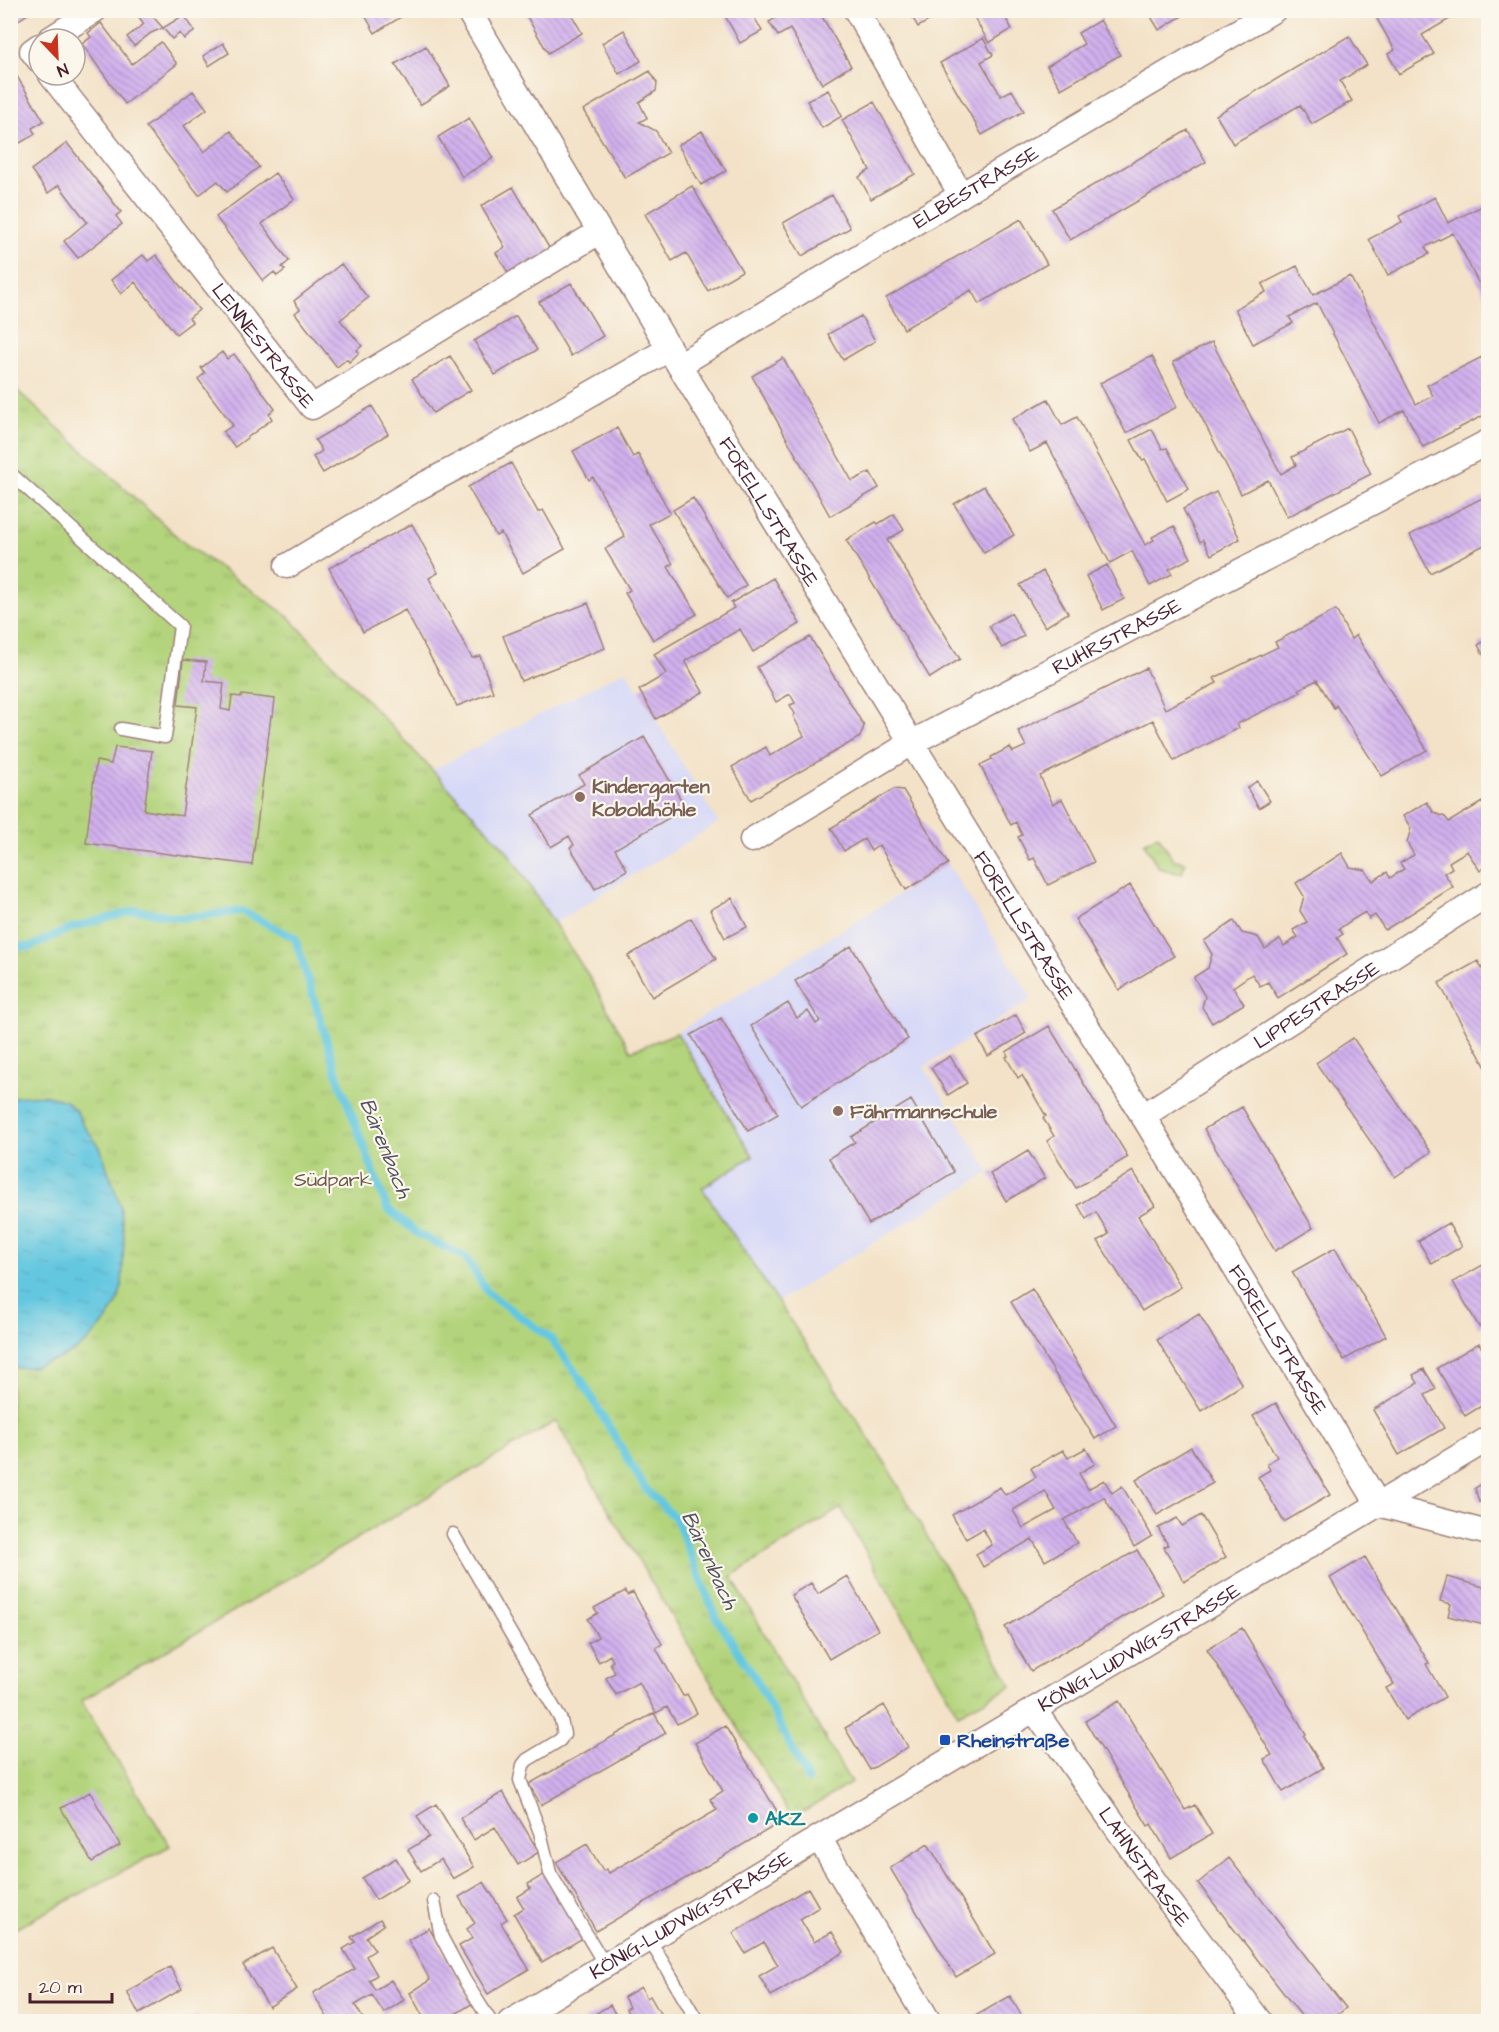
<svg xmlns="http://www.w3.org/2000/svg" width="1499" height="2032" font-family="'Architects Daughter',sans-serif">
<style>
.built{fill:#d6d8f8}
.park{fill:url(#park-tufts);stroke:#7e7a54;stroke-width:1.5}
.water{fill:url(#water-ripples);stroke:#567386;stroke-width:1.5}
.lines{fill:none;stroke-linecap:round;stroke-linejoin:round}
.stream{stroke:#63c7e0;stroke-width:8}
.building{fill:url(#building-back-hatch);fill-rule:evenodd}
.service-casing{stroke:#9e8079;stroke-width:15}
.minor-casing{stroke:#9e8079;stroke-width:27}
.service{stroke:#fff;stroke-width:12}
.minor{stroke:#fff;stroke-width:24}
.education-dot{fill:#8d6e63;stroke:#fbf7ec;stroke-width:2}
.transit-dot{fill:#1a4fb4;stroke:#fbf7ec;stroke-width:2}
.culture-dot{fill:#0f9aa8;stroke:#fbf7ec;stroke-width:2}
.labels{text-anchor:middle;stroke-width:4.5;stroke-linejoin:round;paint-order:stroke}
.street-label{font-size:20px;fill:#4a1f2b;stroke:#fbf7ec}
.education-label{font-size:20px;font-weight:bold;fill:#785e54;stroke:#fbf7ec;text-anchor:start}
.park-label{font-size:20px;fill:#6a5543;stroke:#fbf7ec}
.transit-label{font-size:20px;font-weight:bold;fill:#164399;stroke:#fbf7ec;text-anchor:start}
.culture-label{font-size:20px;font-weight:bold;fill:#0d838f;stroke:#fbf7ec;text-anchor:start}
.water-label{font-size:21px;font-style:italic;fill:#525161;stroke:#fbf7ec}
</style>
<defs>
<pattern id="park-tufts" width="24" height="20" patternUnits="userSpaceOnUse" patternTransform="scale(1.5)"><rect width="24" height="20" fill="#b3d47c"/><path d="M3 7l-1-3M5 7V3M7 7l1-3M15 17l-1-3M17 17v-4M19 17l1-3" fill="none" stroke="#9bb66b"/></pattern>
<pattern id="water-ripples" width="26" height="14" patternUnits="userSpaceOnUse" patternTransform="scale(1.5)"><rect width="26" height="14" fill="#63c7e0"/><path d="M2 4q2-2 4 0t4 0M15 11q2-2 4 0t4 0" fill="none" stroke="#57aac0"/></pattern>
<pattern id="building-back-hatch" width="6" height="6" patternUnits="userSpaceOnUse" patternTransform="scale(1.5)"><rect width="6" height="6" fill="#d1b1ee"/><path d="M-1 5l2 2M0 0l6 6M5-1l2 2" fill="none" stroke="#ac8fc1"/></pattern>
</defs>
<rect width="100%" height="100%" fill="#fbf7ec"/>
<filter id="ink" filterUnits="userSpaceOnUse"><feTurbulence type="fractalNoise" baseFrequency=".0167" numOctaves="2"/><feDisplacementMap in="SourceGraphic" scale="12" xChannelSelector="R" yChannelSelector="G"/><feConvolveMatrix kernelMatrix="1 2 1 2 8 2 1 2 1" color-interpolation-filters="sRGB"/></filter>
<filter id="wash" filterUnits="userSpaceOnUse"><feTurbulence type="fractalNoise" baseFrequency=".008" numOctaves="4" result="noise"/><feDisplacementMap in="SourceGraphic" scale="24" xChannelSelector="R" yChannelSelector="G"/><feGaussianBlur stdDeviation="1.35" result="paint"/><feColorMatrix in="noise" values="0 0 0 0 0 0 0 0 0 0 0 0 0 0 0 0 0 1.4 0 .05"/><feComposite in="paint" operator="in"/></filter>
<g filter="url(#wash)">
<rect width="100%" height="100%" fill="#f3e2c7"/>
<!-- built -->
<path class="built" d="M626,670L718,823L555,923L507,851L432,770Z
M948,864L1032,999L924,1067L990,1172L777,1302L702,1187L752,1155L677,1033Z"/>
<!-- park -->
<path class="park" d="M10,384L183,542L288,616L432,770L507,851L588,975L631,1051L677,1033L753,1156L702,1188L886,1464L1012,1686L958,1714L841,1508L731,1576L851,1783L792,1819L556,1421L81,1701L170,1846L11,1931Z
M1158,835L1173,859L1185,862L1182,874L1159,868L1144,843Z"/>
<!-- water -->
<path class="water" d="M44,1095L66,1101L76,1111L84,1126L100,1147L120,1205L124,1236L122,1286L117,1303L106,1321L89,1340L75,1351L58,1359L32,1367L11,1368V1097Z"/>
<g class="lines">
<!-- stream -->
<path class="stream" d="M10,946L30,947L71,928L137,910L182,918L242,911L295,938L340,1083L387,1208L418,1234L465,1257L488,1293L550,1338L582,1381L645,1488L676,1519L717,1619L756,1679L808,1780"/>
</g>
<g id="blocks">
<!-- building -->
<path class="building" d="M10,10H34L14,23L10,18Z
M147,10L163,28L151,33L134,46L127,37L144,24L139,17Z
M362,10H405L406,14L375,33Z
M523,10H569L582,33L548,53Z
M722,10H750L762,31L740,43Z
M784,10H818L851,66L822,84L790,29L778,36L769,22L781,15L780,13Z
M908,10H948L918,27Z
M970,10H1001L1012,29L989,43Z
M1147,10H1192L1159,30Z
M1393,10H1465L1422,35L1434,54L1399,74L1388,54L1395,50L1377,19Z
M184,15L195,31L184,39L180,33L172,39L163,28Z
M1100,20L1120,55L1061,89L1047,66L1084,44L1078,33Z
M101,23L132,64L161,42L177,64L125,104L82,44L91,37L88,33Z
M624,30L641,61L619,74L602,43Z
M1349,36L1367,65L1340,81L1352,101L1312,124L1300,105L1233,144L1216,115Z
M983,38L993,55L981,62L1001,96L1012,90L1024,111L982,135L940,63Z
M223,43L229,53L209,66L203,56Z
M426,46L450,86L420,105L395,64Z
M10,65L44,121L32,128L35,134L20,143L10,127Z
M650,71L657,83L656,91L639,102L647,118L639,122L656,131L668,153L625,178L583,110Z
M828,90L842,116L822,128L807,101Z
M193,91L207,109L184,126L204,152L231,131L259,167L227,192L218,181L199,195L146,127Z
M874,102L915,174L871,199L859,177L870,170L842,120Z
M469,118L493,158L462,177L438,137Z
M1188,130L1206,162L1070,240L1052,209Z
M702,131L726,171L701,185L678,145Z
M67,143L121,212L116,216L122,224L78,258L64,241L87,222L59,185L48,193L31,170Z
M275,173L294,199L262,224L289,261L282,267L285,270L277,276L274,272L263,281L216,217Z
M692,186L742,271L708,291L686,253L672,261L645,214Z
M513,187L551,251L510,276L496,253L505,247L481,206Z
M832,195L850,228L802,256L783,223Z
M1435,197L1448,223L1486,204L1488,210V302L1453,233L1425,247L1429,254L1388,275L1369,239L1402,222L1399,216Z
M1021,219L1047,264L979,304L971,290L904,329L886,298Z
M143,255L148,261L156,255L199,310L189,318L192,322L176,334L135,282L121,294L111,280Z
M341,264L368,298L340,320L362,346L357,350L359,353L349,362L347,359L337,367L295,313L300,309L294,301Z
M1297,266L1313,295L1350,276L1416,404L1433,396L1427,385L1482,357L1488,370V413L1423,447L1404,410L1379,423L1317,303L1289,317L1293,323L1253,344L1235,309L1266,292L1262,284Z
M571,283L603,336L571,356L539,302Z
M516,316L537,350L495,375L474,341Z
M861,316L875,341L843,360L828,334Z
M1212,342L1281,474L1296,465L1292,457L1348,428L1371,474L1287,517L1268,480L1241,494L1173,362Z
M222,352L227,359L234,354L275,409L269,414L272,419L235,447L223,432L233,425L198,379L205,373L201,368Z
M450,356L471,390L433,413L412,379Z
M1152,356L1177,407L1126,433L1100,383Z
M783,358L852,481L870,472L879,488L830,516L752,376Z
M1048,399L1062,425L1077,417L1145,545L1154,540L1152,537L1174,526L1191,558L1169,569L1172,574L1150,586L1132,551L1110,563L1047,443L1030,452L1012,419Z
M372,406L388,434L323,473L313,457L322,451L315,440Z
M617,428L633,457L638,454L670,513L649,524L673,564L668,567L697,614L653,640L625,593L630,590L605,549L625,537L593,477L589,480L573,451Z
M1152,429L1162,449L1167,448L1189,489L1167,501L1145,459L1142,460L1131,440Z
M511,463L538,512L543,510L565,549L523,573L501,533L496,536L468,487Z
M984,486L1014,535L984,553L954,504Z
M1216,492L1240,539L1211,555L1203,540L1200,542L1183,509Z
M1488,495V543L1430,573L1410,535Z
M693,498L746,585L727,598L673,510Z
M894,514L904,530L887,540L960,659L930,678L846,540L876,522L878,524Z
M412,524L438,573L429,578L472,658L480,656L493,692L457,706L405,610L363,632L329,568Z
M1107,565L1124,599L1103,610L1086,576Z
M1043,571L1068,613L1045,627L1020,585Z
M773,578L800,624L753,652L740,629L685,661L703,692L656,719L639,690L666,674L654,654L734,608L731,603Z
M588,603L605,648L521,681L503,636Z
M1336,610L1351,639L1356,635L1427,750L1382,776L1336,705L1334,708L1317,680L1299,689L1301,692L1237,724L1239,728L1174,761L1153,720L1040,776L1053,804L1062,799L1094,862L1048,885L1034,858L1030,860L1018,837L1022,835L1016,822L1011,825L980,765L992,759L991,757L1010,747L1013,752L1026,746L1018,731L1146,668L1165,709L1217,683L1214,678L1278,647L1275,642Z
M1011,613L1024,636L1002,648L989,626Z
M810,637L864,726L860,737L751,800L732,767L766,747L770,756L804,736L793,716L795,714L790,705L795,703L790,694L776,702L757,667Z
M1488,639V663L1478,645Z
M183,660L206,662L204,681L224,683L221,709L230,711L232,696L242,697V695L275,699L273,716H271L252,865L86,843L96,761L111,764L115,747L152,751L144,810L182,816L197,707L178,705Z
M644,737L686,808L615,849L627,870L595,889L570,847L574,845L569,836L551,847L532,815L584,784L579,775Z
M1257,781L1270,801L1259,808L1247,788Z
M894,789L903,790L948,864L906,890L879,845L871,851L864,839L844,851L831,828Z
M1427,802L1434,813L1445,817L1449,822L1482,802L1487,810L1488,809V865L1480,871L1467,851L1449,862L1452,868L1444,873L1453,887L1385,930L1375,915L1369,919L1365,912L1352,920L1339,929L1343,934L1337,938L1347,954L1278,998L1268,982L1260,986L1252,974L1233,987L1244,1004L1212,1023L1202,1007L1205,997L1194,977L1208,968L1212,954L1204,941L1234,921L1242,933L1258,937L1265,949L1280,939L1284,946L1298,937L1293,930L1307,922L1300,911L1304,896L1296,883L1342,853L1350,867L1365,870L1373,881L1387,872L1390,878L1404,869L1400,863L1414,855L1407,843L1411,828L1403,816Z
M1130,885L1174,956L1119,990L1075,919Z
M732,898L747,927L725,938L710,910Z
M691,918L716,959L652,997L628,956Z
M851,946L908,1039L801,1106L751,1026L788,1003L797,1018L808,1011L816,1024L820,1021L795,981Z
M1478,961L1488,980V1071L1439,983Z
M1016,1015L1026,1033L988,1056L977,1037Z
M721,1018L778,1114L748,1131L691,1035Z
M1049,1026L1128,1157L1076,1188L1047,1141L1054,1136L1043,1118L1046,1116L1022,1075L1018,1078L1006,1057L1008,1056L1006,1052Z
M1353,1038L1431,1152L1395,1177L1316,1063Z
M950,1056L967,1083L948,1095L931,1068Z
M911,1100L954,1172L869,1224L829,1158L855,1142L851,1137Z
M1242,1107L1313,1228L1275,1251L1204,1129Z
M1028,1151L1045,1178L1006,1201L990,1174Z
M1133,1171L1155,1206L1138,1216L1181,1287L1142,1311L1098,1241L1109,1234L1096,1212L1086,1219L1078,1205Z
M1448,1223L1462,1246L1432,1264L1418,1241Z
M1335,1248L1386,1336L1344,1360L1292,1272Z
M1488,1262V1322L1479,1327L1453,1282Z
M1032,1289L1116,1426L1095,1439L1011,1302Z
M1199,1314L1242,1385L1201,1411L1157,1340Z
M1479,1343L1488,1360V1402L1465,1416L1437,1368Z
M1424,1369L1436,1389L1425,1395L1444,1428L1399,1455L1373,1410L1418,1383L1413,1375Z
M1276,1403L1330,1495L1284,1522L1258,1477L1270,1470L1267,1464L1277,1457L1253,1416Z
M1191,1447L1213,1483L1157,1515L1136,1480Z
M1086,1448L1095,1464L1079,1473L1088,1489L1104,1480L1112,1493L1122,1486L1152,1536L1134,1547L1104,1497L1064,1520L1077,1543L1045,1561L1032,1539L983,1567L976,1554L992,1545L983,1529L966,1539L952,1515L1000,1487L1005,1495L1021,1486L1036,1477L1031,1468L1063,1450L1068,1458ZM1045,1491L1056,1510L1023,1528L1013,1510Z
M1488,1480V1504L1485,1500L1479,1502L1475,1488Z
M1201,1515L1226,1557L1184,1582L1164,1547L1168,1545L1158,1528L1177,1518L1182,1526Z
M1137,1550L1163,1594L1031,1671L1005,1627Z
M1365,1557L1429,1663L1426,1664L1445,1697L1405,1720L1386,1688L1394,1684L1330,1578Z
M847,1576L878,1630L829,1659L791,1595L811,1583L818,1594Z
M1447,1577L1488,1588V1626L1448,1616L1451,1604L1440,1601Z
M625,1591L627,1595L633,1592L662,1644L656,1648L683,1696L687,1694L697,1713L677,1724L667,1707L656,1713L639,1682L616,1695L606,1678L615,1673L610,1663L613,1661L610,1655L599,1662L588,1643L598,1637L588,1619L598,1613L594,1608Z
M1242,1628L1306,1734L1304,1736L1323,1768L1283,1792L1264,1759L1272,1755L1207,1649Z
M1119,1701L1185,1810L1195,1805L1212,1834L1171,1858L1151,1824L1148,1826L1085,1721Z
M884,1705L908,1747L870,1770L845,1728Z
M654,1713L666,1733L541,1805L529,1784Z
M725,1726L783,1821L596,1931L556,1862L587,1844L603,1871L606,1869L609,1873L717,1810L710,1799L723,1791L695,1743Z
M90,1792L120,1845L92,1862L61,1808Z
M503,1792L539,1852L518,1865L495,1827L474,1840L460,1818Z
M436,1804L474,1867L453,1879L441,1859L421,1871L408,1850L429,1837L417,1816Z
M928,1844L995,1954L956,1977L890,1868Z
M396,1858L409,1880L376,1900L362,1878Z
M1229,1858L1346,2008L1329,2022H1306L1198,1883Z
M545,1874L583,1938L542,1962L514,1914L524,1908L517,1897L530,1889L528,1884Z
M484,1882L507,1919L501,1923L529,1969L488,1994L459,1946L473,1938L467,1929L475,1923L459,1897Z
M808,1888L819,1907L800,1919L814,1942L832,1932L844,1952L771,1996L759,1976L778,1965L764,1942L745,1953L733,1933Z
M380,1919L384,1925L366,1937L375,1950L366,1956L377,1975L369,1980L375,1990L391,1980L404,2000L384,2013L372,1995L355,2005L365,2022H324L328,2019L313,1993L355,1969L343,1949L355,1942L351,1937Z
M429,1928L473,2003L443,2022H426L410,1993L430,1980L408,1940Z
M272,1948L297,1989L269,2007L243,1965Z
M170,1967L182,1989L139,2014L127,1992Z
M641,1987L647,1998L650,1996L665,2022H633L626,2009L629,2007L624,1997Z
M1010,1996L1025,2022H971L970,2019Z
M610,2005L620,2022H582Z
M197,2014L201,2022H184Z"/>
</g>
</g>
<g filter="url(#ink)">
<use href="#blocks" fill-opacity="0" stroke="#9e8079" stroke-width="1.5"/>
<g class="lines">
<!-- service casing -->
<g class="service-casing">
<path id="service" d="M10,473L180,626L165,737L121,729
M453,1534L561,1720L564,1734L560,1740L527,1760L523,1765L520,1780L540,1832L550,1873L605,1965
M434,1901L441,1936L465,1981L491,2022
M649,1939L698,2022"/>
</g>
<!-- minor casing -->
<g class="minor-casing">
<g id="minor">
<path id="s1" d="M468,10L679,365L1025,927L1143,1116L1378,1504L1488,1533"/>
<path d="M856,10L961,195"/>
<path d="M50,39L95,10"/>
<path d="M39,46L32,51L39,60"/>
<path id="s2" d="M51,75L312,407L599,232"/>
<path id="s3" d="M679,365L961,195L1274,10"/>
<path d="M287,566L414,490L545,420L669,349"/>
<path id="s4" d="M752,840L911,743L1488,442"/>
<path id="s5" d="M1143,1116L1488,894"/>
<path id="s6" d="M1034,1710L1157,1885L1260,2022"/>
<path d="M819,1838L929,2022"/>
<path id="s7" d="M510,2022L1488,1439"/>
</g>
</g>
<!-- service -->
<use href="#service" class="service"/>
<!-- minor -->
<use href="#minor" class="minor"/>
</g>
</g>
<!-- markers -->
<g class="education-dot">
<circle cx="580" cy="797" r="6"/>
<circle cx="838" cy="1111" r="6"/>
</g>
<rect class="transit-dot" x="939" y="1734" width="12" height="12" rx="3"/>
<circle class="culture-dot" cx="753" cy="1818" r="6"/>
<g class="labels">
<!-- street labels -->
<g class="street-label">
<text dy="7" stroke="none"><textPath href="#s3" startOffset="346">ELBESTRASSE</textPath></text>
<text dy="7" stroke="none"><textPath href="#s2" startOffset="344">LENNESTRASSE</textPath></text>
<text dy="7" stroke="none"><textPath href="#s1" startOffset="585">FORELLSTRASSE</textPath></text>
<text dy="7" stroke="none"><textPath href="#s4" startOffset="418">RUHRSTRASSE</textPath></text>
<text dy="7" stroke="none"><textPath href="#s1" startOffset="1071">FORELLSTRASSE</textPath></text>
<text dy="7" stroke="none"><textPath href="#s5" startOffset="206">LIPPESTRASSE</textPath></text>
<text dy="7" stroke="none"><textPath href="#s1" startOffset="1557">FORELLSTRASSE</textPath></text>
<text dy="7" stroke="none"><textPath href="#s7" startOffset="732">KÖNIG-LUDWIG-STRASSE</textPath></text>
<text dy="7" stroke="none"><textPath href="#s6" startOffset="192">LAHNSTRASSE</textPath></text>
<text dy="7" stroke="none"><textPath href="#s7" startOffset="210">KÖNIG-LUDWIG-STRASSE</textPath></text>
</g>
<!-- education labels -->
<g class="education-label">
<text x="592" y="793">Kindergarten<tspan x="592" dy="23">Koboldhöhle</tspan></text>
<text x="850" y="1118">Fährmannschule</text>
</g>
<!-- park labels -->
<g class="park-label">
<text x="333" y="1186">Südpark</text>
</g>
<!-- transit labels -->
<g class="transit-label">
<text x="957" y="1747">Rheinstraße</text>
</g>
<!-- culture labels -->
<g class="culture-label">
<text x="765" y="1825">AKZ</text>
</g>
<!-- water labels -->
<g class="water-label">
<text transform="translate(386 1148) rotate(68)" y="7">Bärenbach</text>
<text transform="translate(710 1560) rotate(65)" y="7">Bärenbach</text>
</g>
</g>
<!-- margin -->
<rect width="1499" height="2032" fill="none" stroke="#fbf7ec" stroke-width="36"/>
<!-- north arrow -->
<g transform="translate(57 57) rotate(157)"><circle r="28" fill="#fbf7ec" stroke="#b4a19f" stroke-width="1.5"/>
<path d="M0-4.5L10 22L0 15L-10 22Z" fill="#c8321e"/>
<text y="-9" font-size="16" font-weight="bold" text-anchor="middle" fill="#4a1f2b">N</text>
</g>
<!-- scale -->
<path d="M30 1993v9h82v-9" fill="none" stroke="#4a1f2b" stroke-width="3"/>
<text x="39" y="1993" font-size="18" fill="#4a1f2b" stroke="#fbf7ec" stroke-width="4.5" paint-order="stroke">20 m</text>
</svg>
